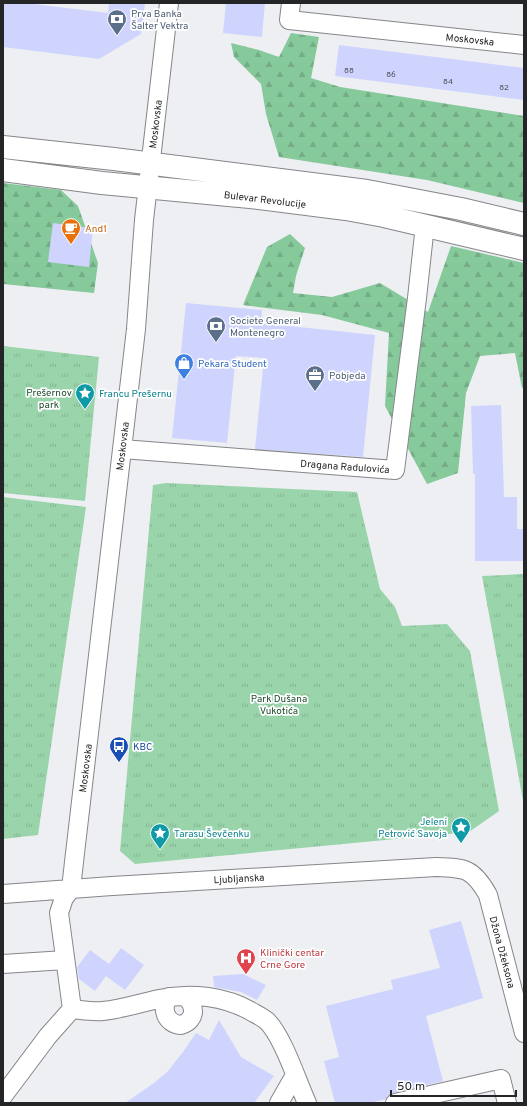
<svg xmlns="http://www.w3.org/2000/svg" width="527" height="1106" font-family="Overpass,sans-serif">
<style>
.forest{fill:url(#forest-firs)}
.park{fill:url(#park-tufts)}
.building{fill:#cfd4fe}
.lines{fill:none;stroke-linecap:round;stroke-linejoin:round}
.minor-casing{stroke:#858689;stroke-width:20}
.major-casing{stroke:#858689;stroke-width:24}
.minor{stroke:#fff;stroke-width:18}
.major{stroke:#fff;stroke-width:22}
.labels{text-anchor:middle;stroke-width:3.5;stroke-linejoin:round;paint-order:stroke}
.number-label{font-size:8px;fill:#4f515c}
.service-label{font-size:10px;fill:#4e5e75;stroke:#fff;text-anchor:start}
.street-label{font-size:10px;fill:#242526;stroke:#fff}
.food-label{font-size:10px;fill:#c56008;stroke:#fff;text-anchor:start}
.shop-label{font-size:10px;fill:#366cbe;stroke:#fff;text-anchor:start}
.park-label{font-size:10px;fill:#1c4e2e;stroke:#fff}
.culture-label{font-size:10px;fill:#0d838f;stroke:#fff;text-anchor:start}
.transit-label{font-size:10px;fill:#164399;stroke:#fff;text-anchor:start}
.health-label{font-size:10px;fill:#be3a42;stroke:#fff;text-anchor:start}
</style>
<defs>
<pattern id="forest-firs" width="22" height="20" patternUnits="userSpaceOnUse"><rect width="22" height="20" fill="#86c99a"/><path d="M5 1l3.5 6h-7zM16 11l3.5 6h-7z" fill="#74ac85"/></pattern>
<pattern id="park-tufts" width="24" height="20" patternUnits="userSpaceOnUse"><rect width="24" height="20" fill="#9ad4aa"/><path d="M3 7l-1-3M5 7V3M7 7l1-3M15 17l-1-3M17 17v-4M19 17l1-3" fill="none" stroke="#85b692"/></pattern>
</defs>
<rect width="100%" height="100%" fill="#eeeff3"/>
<!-- forest -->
<path class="forest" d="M291,33L319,37L311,78L340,87L524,116V203L427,180L279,157L266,114L261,84L234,57L231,43L259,50L279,57Z
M3,183L61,190L78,206L98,263L94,293L3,284Z
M290,234L305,248L296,276L293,293L332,297L380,283L428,312L451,246L524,263V387L522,388L515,353L480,356L466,393L458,473L427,484L385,406L389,333L322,315L243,305L267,247Z"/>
<!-- park -->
<path class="park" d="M3,346L99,357L85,501L3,493Z
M166,483L357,492L380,589L395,607L402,626L447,624L470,651L499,811L469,832L135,864L120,851L153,485Z
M3,497L86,507L38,835L3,839Z
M524,574V806L482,576Z"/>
<!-- building -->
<path class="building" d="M3,3H25L108,13L109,3H145L141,34L99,59L3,47Z
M226,3H265L262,37L223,33Z
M339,45L524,68V100L335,76Z
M53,223L93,228L89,267L48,262Z
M186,303L262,310L261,323L375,335L363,457L255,449L264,358L236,356L227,443L172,438Z
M501,405L504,497H517V529H524V561H475V474H473L471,406Z
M461,921L483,998L426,1016L443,1081L393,1093L388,1095L386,1099L369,1103H335L324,1061L339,1057L326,1006L393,989L391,980L440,968L429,930Z
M121,948L144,965L125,990L106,976L95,991L79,979L77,967L90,950L109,964Z
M243,974L266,985L257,1000L241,992L214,987L213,976Z
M219,1020L241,1057L274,1076L254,1103H125L154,1083L168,1071L183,1052L196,1033L209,1040Z"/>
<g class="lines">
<!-- minor casing -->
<g class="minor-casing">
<path id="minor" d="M291,3L289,20L524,45
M122,449L395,470L417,298L425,225
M3,894L112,886L436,867C465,868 473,868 488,895L524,1033
M3,964L65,960
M169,997C160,1008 166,1024 181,1025C197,1020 196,1004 184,996
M72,1009C82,1010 93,1012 103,1011C122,1009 140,1003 159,999C191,992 226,996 254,1013C258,1015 263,1018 267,1021C283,1037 297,1081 307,1103
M3,1096L48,1036L72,1009L59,913L64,898L71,889L74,862L136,329L144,220L169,3
M279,1103L295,1075
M395,1103L501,1079L507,1103"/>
</g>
<!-- major casing -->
<g class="major-casing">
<path id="major" d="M3,147L114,159L367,191L461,209L524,224
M3,170L102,183L250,197L346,209L384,216L524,249"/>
</g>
<!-- minor -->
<use href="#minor" class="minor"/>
<!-- major -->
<use href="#major" class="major"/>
</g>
<!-- icons -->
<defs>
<g id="bank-pin" transform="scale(1)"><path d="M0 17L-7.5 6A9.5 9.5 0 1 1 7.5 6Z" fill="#5c6f8a" stroke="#fff"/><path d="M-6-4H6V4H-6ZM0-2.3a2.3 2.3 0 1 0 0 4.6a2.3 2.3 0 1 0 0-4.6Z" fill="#fff"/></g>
<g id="cafe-pin" transform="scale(1)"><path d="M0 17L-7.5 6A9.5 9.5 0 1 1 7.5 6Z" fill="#e8710a" stroke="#fff"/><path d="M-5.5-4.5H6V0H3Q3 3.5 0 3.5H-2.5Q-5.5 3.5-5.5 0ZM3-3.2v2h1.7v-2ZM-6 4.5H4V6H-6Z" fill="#fff"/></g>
<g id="shop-pin" transform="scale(1)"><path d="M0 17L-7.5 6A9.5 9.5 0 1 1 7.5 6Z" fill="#3f7fe0" stroke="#fff"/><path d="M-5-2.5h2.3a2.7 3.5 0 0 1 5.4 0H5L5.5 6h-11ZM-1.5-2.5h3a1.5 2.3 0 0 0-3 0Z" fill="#fff"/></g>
<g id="office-pin" transform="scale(1)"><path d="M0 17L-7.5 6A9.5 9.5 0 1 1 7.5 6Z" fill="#5c6f8a" stroke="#fff"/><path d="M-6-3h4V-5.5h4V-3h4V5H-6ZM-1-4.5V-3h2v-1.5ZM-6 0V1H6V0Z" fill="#fff"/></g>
<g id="sight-pin" transform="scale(1)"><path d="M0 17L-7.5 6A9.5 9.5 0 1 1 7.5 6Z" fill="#0f9aa8" stroke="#fff"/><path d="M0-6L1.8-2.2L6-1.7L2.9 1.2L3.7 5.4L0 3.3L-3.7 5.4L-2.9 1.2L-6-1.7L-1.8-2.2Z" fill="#fff"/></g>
<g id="bus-pin" transform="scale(1)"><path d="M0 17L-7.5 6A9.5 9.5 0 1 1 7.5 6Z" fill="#1a4fb4" stroke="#fff"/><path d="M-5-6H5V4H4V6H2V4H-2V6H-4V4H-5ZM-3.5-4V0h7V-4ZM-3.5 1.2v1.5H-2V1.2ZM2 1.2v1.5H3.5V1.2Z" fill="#fff"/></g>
<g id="hospital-pin" transform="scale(1)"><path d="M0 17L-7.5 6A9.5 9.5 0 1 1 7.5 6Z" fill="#e0444e" stroke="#fff"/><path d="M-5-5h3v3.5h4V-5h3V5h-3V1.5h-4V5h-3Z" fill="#fff"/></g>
</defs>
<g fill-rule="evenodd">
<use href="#bank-pin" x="117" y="19"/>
<use href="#cafe-pin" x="71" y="228"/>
<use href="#bank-pin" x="216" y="326"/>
<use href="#shop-pin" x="184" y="363"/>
<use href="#office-pin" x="315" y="375"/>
<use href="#sight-pin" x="85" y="393"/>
<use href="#bus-pin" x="119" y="746"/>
<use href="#sight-pin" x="461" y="827"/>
<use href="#sight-pin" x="160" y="833"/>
<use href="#hospital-pin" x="246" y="958"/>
</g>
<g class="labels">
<!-- number labels -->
<g class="number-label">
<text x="349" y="73">88</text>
<text x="391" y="77">86</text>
<text x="448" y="84">84</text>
<text x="504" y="90">82</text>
</g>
<!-- service labels -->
<g class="service-label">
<text x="131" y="17">Prva Banka<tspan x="131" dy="12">Šalter Vektra</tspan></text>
<text x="230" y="324">Societe General<tspan x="230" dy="12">Montenegro</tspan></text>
<text x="329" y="379">Pobjeda</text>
</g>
<!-- street labels -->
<g class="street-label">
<text transform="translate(470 39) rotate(6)" y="4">Moskovska</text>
<text transform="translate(155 124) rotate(-83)" y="4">Moskovska</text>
<text transform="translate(265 199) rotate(7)" y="4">Bulevar Revolucije</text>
<text transform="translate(122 446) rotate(-83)" y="4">Moskovska</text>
<text transform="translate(345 466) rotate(4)" y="4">Dragana Radulovića</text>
<text transform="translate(85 768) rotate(-83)" y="4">Moskovska</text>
<text transform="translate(239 878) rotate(-3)" y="4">Ljubljanska</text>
<text transform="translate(503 952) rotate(75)" y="4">Džona Džeksona</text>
</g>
<!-- food labels -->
<g class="food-label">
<text x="85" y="232">And1</text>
</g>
<!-- shop labels -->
<g class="shop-label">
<text x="198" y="367">Pekara Student</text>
</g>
<!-- park labels -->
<g class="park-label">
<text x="49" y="396">Prešernov<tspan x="49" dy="12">park</tspan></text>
<text x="279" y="702">Park Dušana<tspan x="279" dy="12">Vukotića</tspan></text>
</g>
<!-- culture labels -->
<g class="culture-label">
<text x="99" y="397">Francu Prešernu</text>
<text x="447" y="825" text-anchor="end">Jeleni<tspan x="447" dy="12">Petrović Savoja</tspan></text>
<text x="174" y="837">Tarasu Ševčenku</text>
</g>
<!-- transit labels -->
<g class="transit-label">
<text x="133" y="750">KBC</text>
</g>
<!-- health labels -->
<g class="health-label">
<text x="260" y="956">Klinički centar<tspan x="260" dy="12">Crne Gore</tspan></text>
</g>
</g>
<!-- border -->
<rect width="527" height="1106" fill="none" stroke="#242526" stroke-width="8"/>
<!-- scale -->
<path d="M391 1090v6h125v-6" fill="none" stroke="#242526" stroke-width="2"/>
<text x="397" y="1090" font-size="12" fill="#242526" stroke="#ffffff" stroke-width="3" paint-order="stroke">50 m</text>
</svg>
